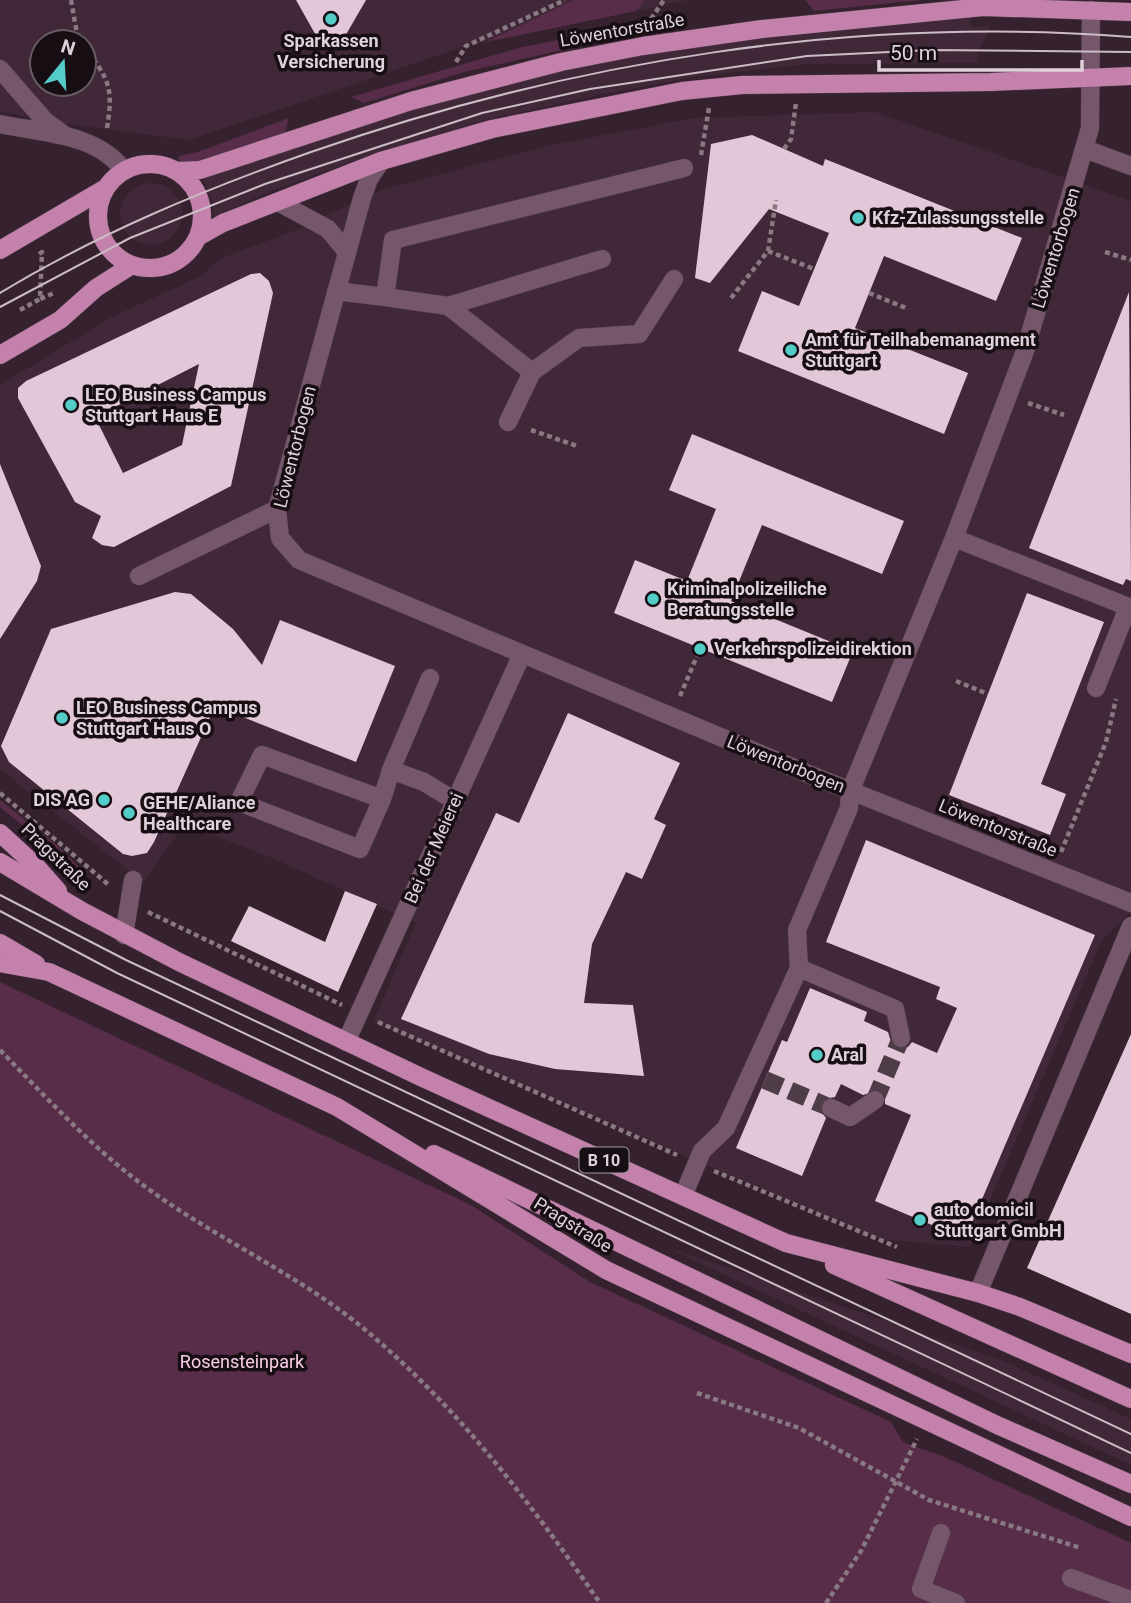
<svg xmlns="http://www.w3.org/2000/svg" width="1131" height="1603" font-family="Roboto,sans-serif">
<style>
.built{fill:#412839;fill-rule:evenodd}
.green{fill:#582d4a}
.building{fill:#e1c7d7;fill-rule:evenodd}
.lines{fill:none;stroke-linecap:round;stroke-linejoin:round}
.minor-tunnel{stroke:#4e3c48;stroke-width:18;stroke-dasharray:18 9;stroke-linecap:butt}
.minor-casing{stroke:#503e49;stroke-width:19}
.major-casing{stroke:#503e49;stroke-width:19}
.path{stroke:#897983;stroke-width:4.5;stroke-dasharray:5 3.5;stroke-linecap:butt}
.minor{stroke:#76566a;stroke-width:18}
.major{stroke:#c381ac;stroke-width:18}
.tram{stroke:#cbbdc5;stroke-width:2}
.poi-dot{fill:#54cdc8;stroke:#170e14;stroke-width:2.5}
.labels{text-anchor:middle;stroke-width:7;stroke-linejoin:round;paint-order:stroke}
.shield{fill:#170e14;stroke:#a2969e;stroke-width:2}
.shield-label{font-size:16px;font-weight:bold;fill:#ded1d9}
.street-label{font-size:18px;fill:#ded1d9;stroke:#170e14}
.poi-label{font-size:18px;font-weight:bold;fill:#ded1d9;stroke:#170e14;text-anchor:start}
.park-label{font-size:18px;fill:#f8cde7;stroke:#170e14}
</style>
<rect width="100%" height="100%" fill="#35222e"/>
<!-- built -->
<path class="built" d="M0,0H688L466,46L189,140L45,121L0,111ZM42,42H84V84H42Z
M970,18L971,27L991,26L979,50L977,63L807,64L693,77L593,96L482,121L382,151L270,191L214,217L213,204L203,179L381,119L478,91L585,65L682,47Z
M875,112L1131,201V915L1128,914L1102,940L970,1247L878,1239L373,1022L416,923L272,858L185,824L143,882L0,769V385L112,317L201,276L221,258L289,233L381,190L547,146L693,118Z
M120 214a31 31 0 1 1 62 0a31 31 0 1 1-62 0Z
M661,1245L1001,1360L1131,1419V1465Z"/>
<!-- green -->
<path class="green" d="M574,0H644L636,11L486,42Z
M805,0H921L814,11Z
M596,33L576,47L464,72L364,103L351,97L522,47Z
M289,118L285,132C252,145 214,166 178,161L179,156L198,152Z
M0,800L58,846L84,872L83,875L0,807Z
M0,982L471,1205L590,1282L891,1422L903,1442L945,1457L1131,1543V1603H0Z"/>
<!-- building -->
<path class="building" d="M296,0H366L344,38L318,39Z
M752,135L823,166L825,159L1022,238L996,301L884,256L855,328L968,373L944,434L738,351L762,291L799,306L829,233L769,209L710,283L695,278L711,144Z
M260,273L269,281L273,293L231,486L114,547L102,545L92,538L101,516L75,502L18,398V388L26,381L251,274ZM199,364L182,445L123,473L95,417Z
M1129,292L1131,581L1126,579L1123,585L1029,548Z
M692,434L904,521L882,574L762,525L731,601L853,651L832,702L614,613L635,560L687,581L716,509L669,490Z
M0,464L41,566L37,581L0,639Z
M175,592L191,594L233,629L262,665L280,620L395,666L356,762L215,706L154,842L147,853L132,856L123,854L9,762L1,746L51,629Z
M1027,593L1104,622L1041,784L1066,794L1050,835L949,795Z
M568,713L680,763L654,819L666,825L642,879L626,872L592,944L584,1003L633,1005L644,1076L555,1069L489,1054L401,1019L496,813L519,823Z
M866,840L1095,935L965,1239L875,1201L911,1115L885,1104V1094L879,1090L863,1095L841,1084L835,1097L824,1099L820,1110L826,1118L802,1176L736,1148L782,1040L787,1042L810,988L867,1012L864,1021L888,1032L892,1045L898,1049L908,1047L912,1042L937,1053L957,1008L936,999L940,987L826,942Z
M345,891L377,904L338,992L231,941L249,906L325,942Z
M1131,1034V1314L1027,1268Z"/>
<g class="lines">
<!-- minor-tunnel -->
<path class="minor-tunnel" d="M765,1080L831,1108
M875,1100L901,1038"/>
<!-- minor casing -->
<g class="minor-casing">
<path id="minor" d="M0,69L45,121L63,134
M0,124C41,133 97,133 123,170
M1085,149L1131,166
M381,161L369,179L362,198L277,509L280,538L299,560L806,773L1131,903
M278,202L328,229L347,252
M602,259L448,306L385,297L393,240L684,168
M336,291L385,297
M448,306L532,372
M508,422L532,372L579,338L639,334L674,279
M954,538L1131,608
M139,576L277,509
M1096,688L1128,607
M391,770L430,678
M382,799L360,849L239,802L262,755L382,799L391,770L424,782L455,801
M124,935L133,880
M799,968L895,1009L901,1038
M346,1042L522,654
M831,1108L850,1117L875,1100
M683,1196L702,1151L726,1128L799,968L797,930L849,808L850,792L954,538L1025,351L1090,128L1091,10
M978,1293L1131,926
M941,1533L921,1589L956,1603
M1071,1578L1131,1600"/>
</g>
<!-- major casing -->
<g class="major-casing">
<path id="major" d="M98 216a52 52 0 1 1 104 0a52 52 0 1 1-104 0Z
M177,171L200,170L411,101L561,62L643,46L762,29L983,7L1131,12
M198,237L223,223L381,161L492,129L682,91L742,85L991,82L1131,76
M0,250L104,189
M0,355L60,320L96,288L132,265
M0,833L36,866L58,891
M0,862L82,911L179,962L423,1078L786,1243L978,1293L1020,1307L1131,1354
M0,943L36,964
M0,963L49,972L337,1107L606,1270L1131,1517
M434,1154L997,1425L1131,1484
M834,1265L1131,1399"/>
</g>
<!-- path -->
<path class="path" d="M71,0L77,34L82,42
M651,19L664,0
M84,45C108,80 114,85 107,128
M456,62L466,46L565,0
M784,149L791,139L796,103
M701,155L709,108
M768,251L814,269
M1105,252L1131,260
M39,254L42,252L40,299L56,292
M869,293L906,308
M731,298L768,251L776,200
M20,310L40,299
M1028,403L1064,415
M531,430L577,446
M956,681L988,694
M680,696L700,649
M0,793L109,885
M1061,852L1106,742L1116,699
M148,912L342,1005
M378,1022L677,1155
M0,1050C48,1099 92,1148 147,1188C218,1240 302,1276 369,1333C461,1411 532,1505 600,1603
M714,1171L897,1247
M697,1393L799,1428L929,1500L1081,1548
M826,1603L861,1551L917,1439"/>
<!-- minor -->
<use href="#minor" class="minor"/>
<!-- major -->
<use href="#major" class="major"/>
<!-- tram -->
<path class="tram" d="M0,293C99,233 203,190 311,152C572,61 855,15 1131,37
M0,307L130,238L265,184L482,113L590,89L807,56L931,50L1131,52
M0,895L126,960L1131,1434
M0,911L117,973L1131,1453"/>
</g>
<!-- markers -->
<g class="poi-dot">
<circle cx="331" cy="19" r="7"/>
<circle cx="858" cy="218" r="7"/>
<circle cx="791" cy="350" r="7"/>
<circle cx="71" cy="405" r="7"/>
<circle cx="653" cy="599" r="7"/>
<circle cx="700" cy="649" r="7"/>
<circle cx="62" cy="718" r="7"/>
<circle cx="104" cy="800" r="7"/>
<circle cx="129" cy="813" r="7"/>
<circle cx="817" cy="1055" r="7"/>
<circle cx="920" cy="1220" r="7"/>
</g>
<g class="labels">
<!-- shield labels -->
<rect class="shield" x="579.5" y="1147.5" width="49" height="25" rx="5"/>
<g class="shield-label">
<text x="604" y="1166">B 10</text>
</g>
<!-- street labels -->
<g class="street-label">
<text transform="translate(622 30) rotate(-10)" y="6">Löwentorstraße</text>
<text transform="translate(1056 248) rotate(-73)" y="6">Löwentorbogen</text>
<text transform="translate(295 447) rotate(-76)" y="6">Löwentorbogen</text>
<text transform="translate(786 764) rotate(22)" y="6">Löwentorbogen</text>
<text transform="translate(998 828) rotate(22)" y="6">Löwentorstraße</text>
<text transform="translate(434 848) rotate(-66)" y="6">Bei der Meierei</text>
<text transform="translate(56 857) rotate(44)" y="6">Pragstraße</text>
<text transform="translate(573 1225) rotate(32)" y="6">Pragstraße</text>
</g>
<!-- poi labels -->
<g class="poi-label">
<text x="331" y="47" text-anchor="middle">Sparkassen<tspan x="331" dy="21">Versicherung</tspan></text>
<text x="872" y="224">Kfz-Zulassungsstelle</text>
<text x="805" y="346">Amt für Teilhabemanagment<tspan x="805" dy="21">Stuttgart</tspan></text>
<text x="85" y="401">LEO Business Campus<tspan x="85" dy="21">Stuttgart Haus E</tspan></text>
<text x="667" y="595">Kriminalpolizeiliche<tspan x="667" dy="21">Beratungsstelle</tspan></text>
<text x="714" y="655">Verkehrspolizeidirektion</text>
<text x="76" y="714">LEO Business Campus<tspan x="76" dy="21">Stuttgart Haus O</tspan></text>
<text x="90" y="806" text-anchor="end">DIS AG</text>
<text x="143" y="809">GEHE/Aliance<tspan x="143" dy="21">Healthcare</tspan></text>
<text x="831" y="1061">Aral</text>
<text x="934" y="1216">auto domicil<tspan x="934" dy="21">Stuttgart GmbH</tspan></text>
</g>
<!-- park labels -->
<g class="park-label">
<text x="242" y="1368">Rosensteinpark</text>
</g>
</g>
<!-- north arrow -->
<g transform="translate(63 63) rotate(18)"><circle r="33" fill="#170e14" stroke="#675c63" stroke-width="2"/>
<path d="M0-5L12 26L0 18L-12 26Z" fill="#54cdc8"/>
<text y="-10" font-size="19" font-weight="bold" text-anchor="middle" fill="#ded1d9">N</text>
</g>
<!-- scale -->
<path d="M879 60v10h203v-10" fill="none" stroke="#ded1d9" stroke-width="3.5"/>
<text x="890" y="60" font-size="21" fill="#ded1d9" stroke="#170e14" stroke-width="5" paint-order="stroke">50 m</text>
</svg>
